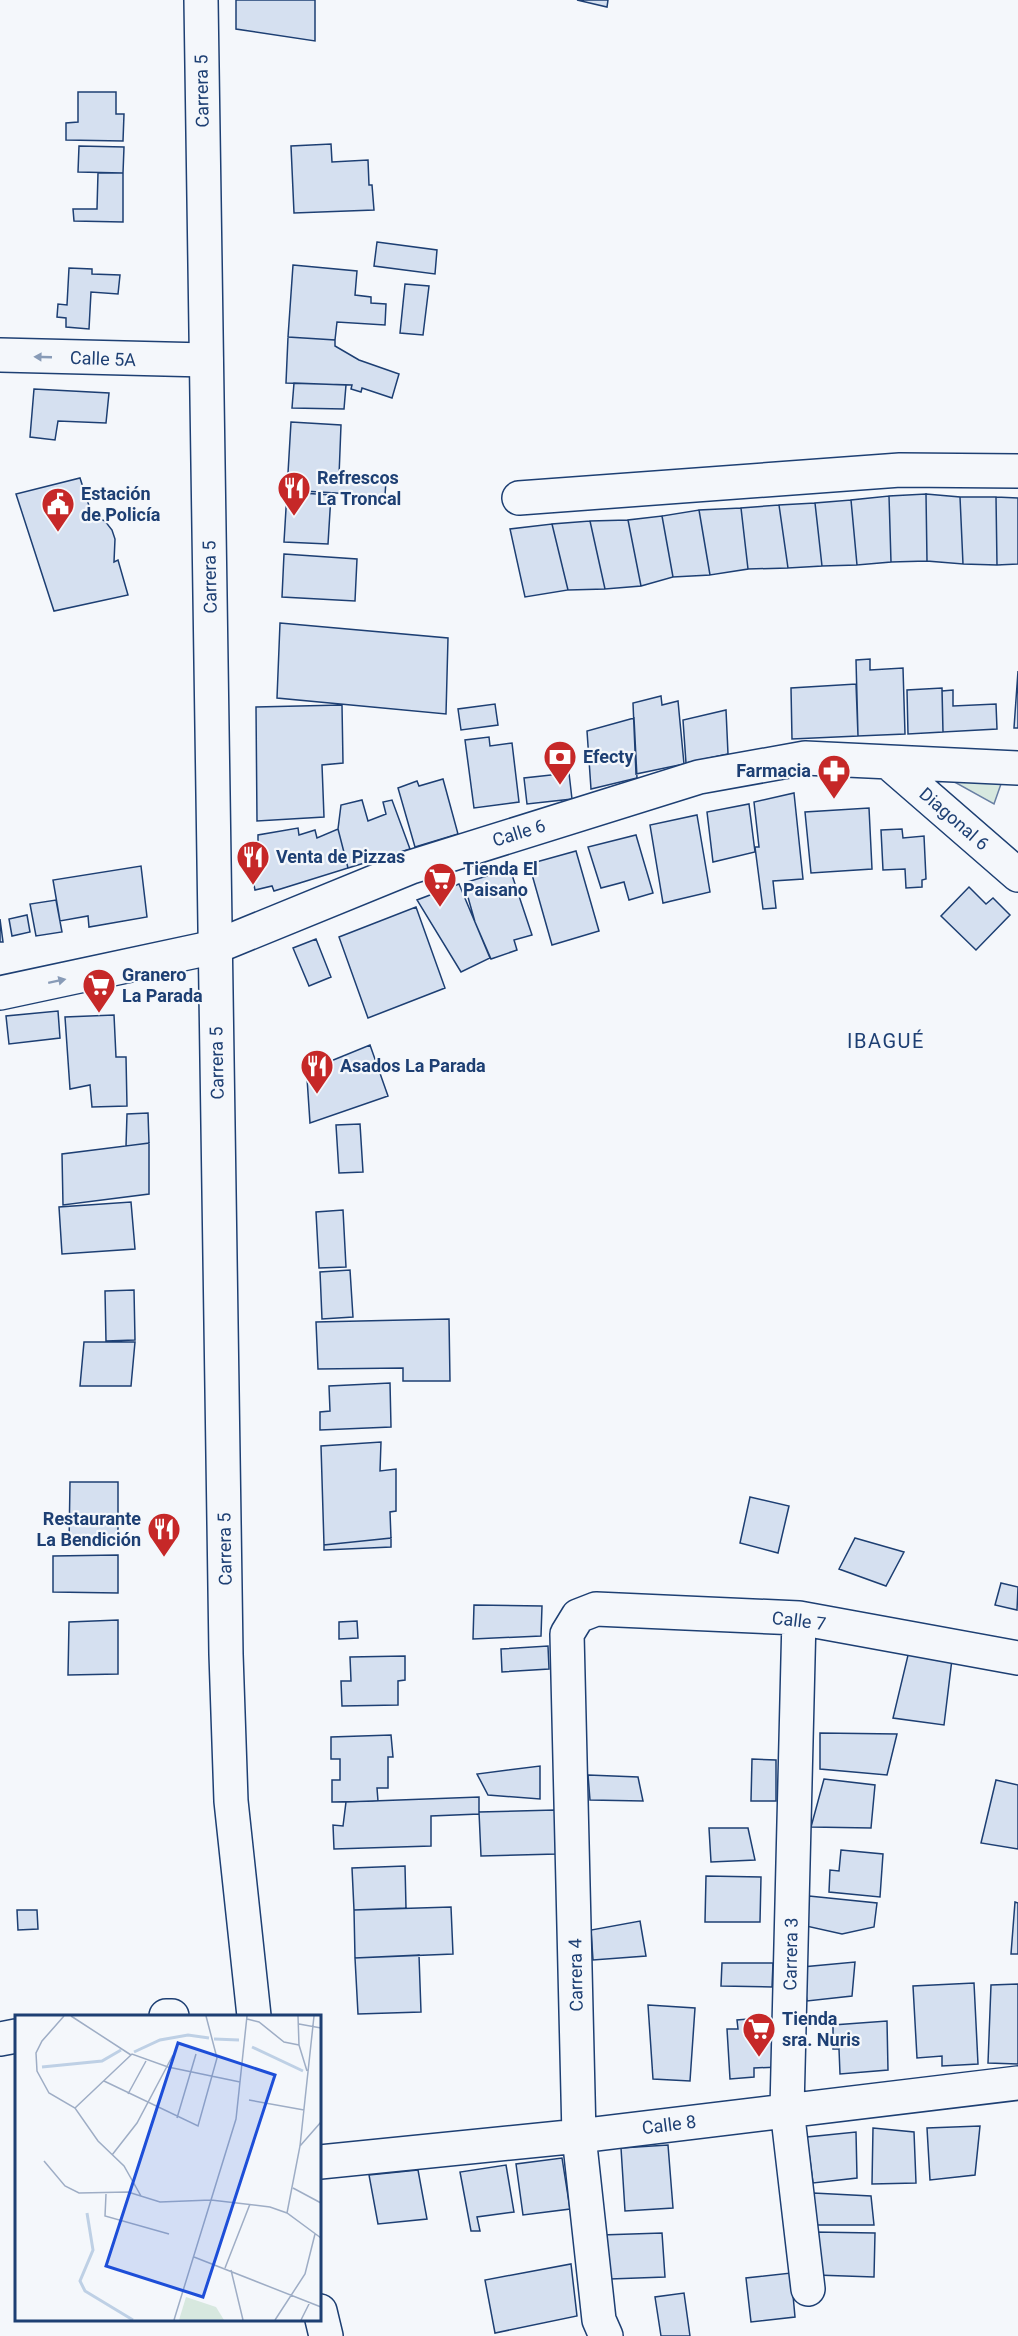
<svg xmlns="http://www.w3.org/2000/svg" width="1018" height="2336" font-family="Roboto,sans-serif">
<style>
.green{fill:#d7e8df;stroke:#687fa3;stroke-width:1.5}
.building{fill:#d5e0f0;stroke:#1d3f73;stroke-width:1.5}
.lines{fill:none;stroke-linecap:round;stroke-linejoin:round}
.minor-casing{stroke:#1d3f73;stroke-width:36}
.tertiary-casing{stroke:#1d3f73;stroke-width:36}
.trunk-casing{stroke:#1d3f73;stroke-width:36}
.minor{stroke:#f4f7fb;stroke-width:33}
.tertiary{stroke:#f4f7fb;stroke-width:33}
.trunk{stroke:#f4f7fb;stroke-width:33}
.oneway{fill:#889bb7}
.labels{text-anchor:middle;stroke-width:4.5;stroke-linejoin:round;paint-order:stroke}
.street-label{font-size:18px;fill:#1d3f73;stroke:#f4f7fb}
.poi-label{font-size:18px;font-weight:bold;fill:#1d3f73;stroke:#f4f7fb;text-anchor:start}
.neighbourhood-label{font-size:20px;letter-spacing:1.5px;fill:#1d3f73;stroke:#f4f7fb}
.inset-river{fill:none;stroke:#bed0e5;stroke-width:3}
.inset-road{fill:none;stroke:#9eadc5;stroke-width:1.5}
.view{fill:#1d4ed8;fill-opacity:0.15;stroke:#1d4ed8;stroke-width:3}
.inset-edge{fill:none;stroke:#1d3f73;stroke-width:3}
</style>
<rect width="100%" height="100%" fill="#f4f7fb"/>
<!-- green -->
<path class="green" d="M1009,761L994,804L931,769Z"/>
<!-- building -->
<path class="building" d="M236,0H315V41L236,29Z
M577,0H608L607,7Z
M78,92H116V114H124L123,141L66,140V123L78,122Z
M331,144L332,162L368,160L369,185H372L374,210L294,213L291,146Z
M79,146L124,147L123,173L78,172Z
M98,173H123V222L74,221L73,209H97Z
M377,242L437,250L435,274L374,266Z
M293,265L357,271L355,295L371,297V303L386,304L385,325L337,322L335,340L288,337Z
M69,268L92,269V274L120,275L118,294L91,292L89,329L66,327V318L57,317L58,304L67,305Z
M405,284L429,286L423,335L400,333Z
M288,337L335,340V346L359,360L399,374L392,398L362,388L361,392L351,389L352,385L286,383Z
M294,383L346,385L344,409L292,408Z
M34,389L109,393L106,423L58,421L55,440L30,437Z
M291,422L341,425L339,476L386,480L385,496L287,490Z
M80,478L92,515L105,521L112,530L115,539L114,562L118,560L128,595L54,611L16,494Z
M287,492L331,495L328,544L284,542Z
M926,494L927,561L891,562L889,496Z
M926,494L960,497L963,564L927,561Z
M889,496L891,562L857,565L851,500Z
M960,497H996L997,565L963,564Z
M996,497L1018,498V564L997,565Z
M851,500L857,565L822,566L815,503Z
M815,503L822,566L788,568L779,505Z
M779,505L788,568L748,569L741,508Z
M741,508L748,569L710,575L699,510Z
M699,510L710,575L673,577L662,516Z
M662,516L673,577L641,586L628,520Z
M628,520L641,586L605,589L590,521Z
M590,521L605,589L568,590L552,524Z
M552,524L568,590L525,597L510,529Z
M284,554L357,559L355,601L282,597Z
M280,623L448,638L446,714L277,698Z
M870,659V670L903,668L905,734L858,736L856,660Z
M1018,671V728H1014Z
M856,684L858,736L792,739L791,688Z
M942,688L943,732L908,734L907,690Z
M953,690V706L996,704L997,729L943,732L942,691Z
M661,696L662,705L678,701L684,764L636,774L633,703Z
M495,704L498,725L461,730L458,709Z
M342,705L343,763L322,765L324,817L257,821L256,707Z
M726,710L728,754L686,763L683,720Z
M634,718L637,778L591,789L587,731Z
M489,737L490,746L512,743L519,802L474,808L465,740Z
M569,773L572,799L527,804L524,778Z
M443,779L458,834L415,847L398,788L417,781L419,786Z
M794,793L803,879L773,881L776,908L763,909L755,847H759L754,802Z
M362,800L368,821L386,814L383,802L392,800L410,849L348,868L338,829L341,805Z
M749,804L755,852L713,862L707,812Z
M869,808L872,869L811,873L805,812Z
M697,815L710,892L663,903L650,825Z
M298,828L299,835L315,830L317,838L338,829L348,868L274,891L272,886L255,890L246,846L258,844V835Z
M902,829L903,838L924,836L926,879L922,880V887L906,888L905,869L883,870L881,830Z
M636,835L653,893L629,900L624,882L601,888L588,847Z
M576,851L599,931L552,945L529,864Z
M141,866L147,917L89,927L88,916L60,921L53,880Z
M510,869L532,935L514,940L517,950L491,959L475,922L464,883Z
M459,884L490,958L461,972L417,900Z
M969,887L986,904L993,898L1010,915L976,950L941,916Z
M56,900L62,932L36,936L30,904Z
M416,907L445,988L368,1018L339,937Z
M27,915L30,932L12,936L9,919Z
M0,919L3,942H0Z
M316,939L331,977L309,986L293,948Z
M58,1011L60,1038L9,1044L6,1016Z
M114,1015L116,1057H126L127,1106L92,1107L90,1085L70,1089L65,1017Z
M370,1045L388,1096L310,1123L306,1063L323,1057L326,1063Z
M148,1113L149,1143L126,1146L127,1114Z
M360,1124L363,1172L339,1173L336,1125Z
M149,1143V1194L63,1205L62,1154Z
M131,1202L135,1249L62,1254L59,1207Z
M343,1210L346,1267L319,1268L316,1212Z
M350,1270L353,1317L322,1319L320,1272Z
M134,1290L135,1340L106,1341L105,1291Z
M449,1319L450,1381H403V1368L318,1369L316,1322Z
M84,1342H135L131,1386H80Z
M390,1383L391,1427L320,1430V1412L330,1411L329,1386Z
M381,1442L380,1471L396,1469V1511L390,1512L391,1538L324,1545L321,1446Z
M70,1482H118V1546L69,1545Z
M750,1497L789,1506L778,1553L740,1543Z
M391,1538V1547L324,1550V1545Z
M855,1538L904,1552L886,1586L839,1569Z
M118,1555V1593L53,1592V1556Z
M1001,1583L1018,1587L1017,1610L995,1605Z
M474,1605L542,1606L541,1636L473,1639Z
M118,1620V1674L68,1675L69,1622Z
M357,1621L358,1638L339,1639V1622Z
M548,1646L549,1669L502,1672L501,1649Z
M909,1651L952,1659L944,1725L893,1718Z
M405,1656V1680L398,1681V1705L342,1706L341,1681H351L350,1657Z
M820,1733L897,1734L887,1775L820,1769Z
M391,1735L393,1757H388V1788H377L378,1801L332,1802V1780H340V1759H331V1737Z
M752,1759L776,1760V1801H751Z
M540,1766V1799L488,1795L477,1774Z
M588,1775L638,1777L643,1801L590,1800Z
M824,1779L875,1785L871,1828L811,1827Z
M996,1780L1018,1785V1849L981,1843Z
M479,1797V1814L431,1816V1846L334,1849L333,1825L343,1826L346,1802Z
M479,1797V1814L431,1816V1846L334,1849L333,1825L343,1826L346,1802Z
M555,1810L557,1854L481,1856L479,1812Z
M709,1828H748L755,1860L711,1862Z
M841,1850L883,1854L880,1897L829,1892L830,1870L839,1871Z
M405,1866L406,1908L354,1910L352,1868Z
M706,1876L761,1877L760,1922H705Z
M809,1896L877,1903L874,1927L842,1934L806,1926Z
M1015,1902L1018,1903V1954H1011Z
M451,1907L453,1954L355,1958L354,1910Z
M17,1910H37L38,1929L18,1930Z
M640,1921L646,1956L593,1960L591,1930Z
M419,1955L421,2012L358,2014L355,1958Z
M855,1962L852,1996L807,2001L802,1967Z
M722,1963H773L772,1987L721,1986Z
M974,1983L978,2064L942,2066V2056L917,2058L913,1986Z
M1018,1984V2064L988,2063L991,1985Z
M648,2005L695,2008L690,2081L653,2079Z
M748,2019V2028L775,2027L779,2067L754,2068V2077L730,2079L727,2029H738L737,2020Z
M887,2021L888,2070L840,2074L839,2049H833V2025Z
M980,2126L975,2175L930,2180L927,2128Z
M873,2128L914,2132L916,2183L872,2184Z
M856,2132L857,2178L813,2183L807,2137Z
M668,2145L673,2208L625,2211L621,2148Z
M562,2158L570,2209L523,2215L516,2164Z
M506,2165L514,2212L477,2217L480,2231H471L460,2172Z
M418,2170L427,2219L378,2224L369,2175Z
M813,2193L871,2196L874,2225H812Z
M813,2232L875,2233L874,2277L816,2275Z
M662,2233L665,2277L610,2279L601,2235Z
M571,2264L577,2316L495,2333L485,2280Z
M791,2273L795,2317L751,2322L746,2278Z
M684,2293L690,2336H661L655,2297Z"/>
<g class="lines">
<!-- minor casing -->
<g class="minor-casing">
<path id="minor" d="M519,498L900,470L1018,471
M889,763L1018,875
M215,947L411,867L699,777L805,758L1018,768
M799,1618L787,2109L808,2289
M166,2016H172
M0,2039L16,2036
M320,2162L579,2136L1018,2083
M606,2336L599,2320L579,2136L567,1634L578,1616L596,1609L799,1618L1018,1658"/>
</g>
<!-- tertiary casing -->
<g class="tertiary-casing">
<path id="tertiary" d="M0,355L206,360
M0,993L215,947"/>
</g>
<!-- trunk casing -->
<g class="trunk-casing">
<path id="trunk" d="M201,0L226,1654L231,1801L254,2016
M320,2311L326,2336"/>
</g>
<!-- minor -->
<use href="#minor" class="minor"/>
<!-- tertiary -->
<use href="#tertiary" class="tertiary"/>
<!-- trunk -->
<use href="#trunk" class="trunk"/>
</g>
<!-- one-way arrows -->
<defs><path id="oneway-solid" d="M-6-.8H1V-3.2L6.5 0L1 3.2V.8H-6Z" transform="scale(1.5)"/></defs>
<g class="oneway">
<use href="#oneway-solid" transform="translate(43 357) rotate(-178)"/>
<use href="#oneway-solid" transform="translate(57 981) rotate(-12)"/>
</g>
<!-- icons -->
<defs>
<g id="restaurant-pin" transform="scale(1.725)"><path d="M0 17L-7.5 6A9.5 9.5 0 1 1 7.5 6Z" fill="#c62828" stroke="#f4f7fb"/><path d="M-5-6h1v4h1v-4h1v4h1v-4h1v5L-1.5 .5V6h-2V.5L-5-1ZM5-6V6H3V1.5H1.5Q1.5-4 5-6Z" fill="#fff"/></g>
<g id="civic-pin" transform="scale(1.725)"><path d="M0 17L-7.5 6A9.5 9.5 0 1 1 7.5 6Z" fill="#c62828" stroke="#f4f7fb"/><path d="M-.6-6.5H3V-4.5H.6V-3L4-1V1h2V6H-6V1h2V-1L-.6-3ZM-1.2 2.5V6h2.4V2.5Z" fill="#fff"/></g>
<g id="bank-pin" transform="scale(1.725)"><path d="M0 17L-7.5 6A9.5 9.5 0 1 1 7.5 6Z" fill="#c62828" stroke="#f4f7fb"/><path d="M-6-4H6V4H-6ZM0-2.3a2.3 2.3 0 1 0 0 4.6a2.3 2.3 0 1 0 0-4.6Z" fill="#fff"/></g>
<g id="pharmacy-pin" transform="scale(1.725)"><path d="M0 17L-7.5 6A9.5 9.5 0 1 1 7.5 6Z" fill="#c62828" stroke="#f4f7fb"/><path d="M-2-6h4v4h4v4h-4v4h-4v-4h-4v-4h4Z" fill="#fff"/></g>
<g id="supermarket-pin" transform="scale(1.725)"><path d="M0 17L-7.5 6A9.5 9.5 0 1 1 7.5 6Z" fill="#c62828" stroke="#f4f7fb"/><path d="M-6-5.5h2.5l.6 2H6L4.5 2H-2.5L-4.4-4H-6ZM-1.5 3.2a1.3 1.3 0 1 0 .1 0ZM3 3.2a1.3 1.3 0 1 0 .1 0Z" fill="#fff"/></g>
</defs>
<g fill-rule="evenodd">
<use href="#restaurant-pin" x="294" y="488"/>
<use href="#civic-pin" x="58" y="504"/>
<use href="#bank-pin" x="560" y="757"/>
<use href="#pharmacy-pin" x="834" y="771"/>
<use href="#restaurant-pin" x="253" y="857"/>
<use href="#supermarket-pin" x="440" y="879"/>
<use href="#supermarket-pin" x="99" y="985"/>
<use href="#restaurant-pin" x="317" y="1066"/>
<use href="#restaurant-pin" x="164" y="1529"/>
<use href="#supermarket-pin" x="759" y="2029"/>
</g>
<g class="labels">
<!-- street labels -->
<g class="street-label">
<text transform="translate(202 91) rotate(-91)" y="6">Carrera 5</text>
<text transform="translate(103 359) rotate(2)" y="6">Calle 5A</text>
<text transform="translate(210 577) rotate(-91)" y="6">Carrera 5</text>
<text transform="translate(954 819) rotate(41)" y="6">Diagonal 6</text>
<text transform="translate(519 833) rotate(-17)" y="6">Calle 6</text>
<text transform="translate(217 1063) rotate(-91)" y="6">Carrera 5</text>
<text transform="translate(225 1549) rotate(-91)" y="6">Carrera 5</text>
<text transform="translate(799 1621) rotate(7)" y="6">Calle 7</text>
<text transform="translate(791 1954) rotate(-89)" y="6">Carrera 3</text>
<text transform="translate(576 1975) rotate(-91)" y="6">Carrera 4</text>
<text transform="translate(669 2125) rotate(-7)" y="6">Calle 8</text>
</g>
<!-- poi labels -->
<g class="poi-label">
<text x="317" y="484">Refrescos<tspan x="317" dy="21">La Troncal</tspan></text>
<text x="81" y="500">Estación<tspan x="81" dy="21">de Policía</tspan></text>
<text x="583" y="763">Efecty</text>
<text x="811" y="777" text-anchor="end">Farmacia</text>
<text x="276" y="863">Venta de Pizzas</text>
<text x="463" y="875">Tienda El<tspan x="463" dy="21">Paisano</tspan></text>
<text x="122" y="981">Granero<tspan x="122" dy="21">La Parada</tspan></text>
<text x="340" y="1072">Asados La Parada</text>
<text x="141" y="1525" text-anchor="end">Restaurante<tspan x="141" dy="21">La Bendición</tspan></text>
<text x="782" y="2025">Tienda<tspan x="782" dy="21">sra. Nuris</tspan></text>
</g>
<!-- neighbourhood labels -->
<g class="neighbourhood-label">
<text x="886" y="1048">IBAGUÉ</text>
</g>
</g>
<!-- overview -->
<g transform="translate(15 2015)">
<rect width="306" height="306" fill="#f4f7fb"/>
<path d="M171,282L201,292L209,305H164Z" fill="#d7e8df"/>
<path class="inset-river" d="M199,24L224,25M237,32L288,56M119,37L145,25L173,20L194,23M27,52L87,46L106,35M72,198L78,235L65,266L70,276L118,305"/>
<path class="inset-road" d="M49,1L27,26L21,38L22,56L34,78L60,93L83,126L109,151L126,181M56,1L116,40M283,1L284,30L292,56M232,4L244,7L269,27L284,30M284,9L306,13M89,66L183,111L202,43L191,1M113,79L131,46M234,85L289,95M60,93L117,39L153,52L225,67M162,103L181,39M285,131L306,107M97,140L122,108L158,40M29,146L50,171L64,178L113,177L145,187L196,185L255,192L272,198L306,223M278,173L306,188M91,179L90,201L154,219M272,198L285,131L299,1M179,242L306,292M210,253L235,189M216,255L228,305M159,305L221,104L232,1M260,305L290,259L300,219M286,305L295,287"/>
<path class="view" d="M163,28L260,60L188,282L91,251Z"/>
<rect width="306" height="306" class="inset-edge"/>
</g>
</svg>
